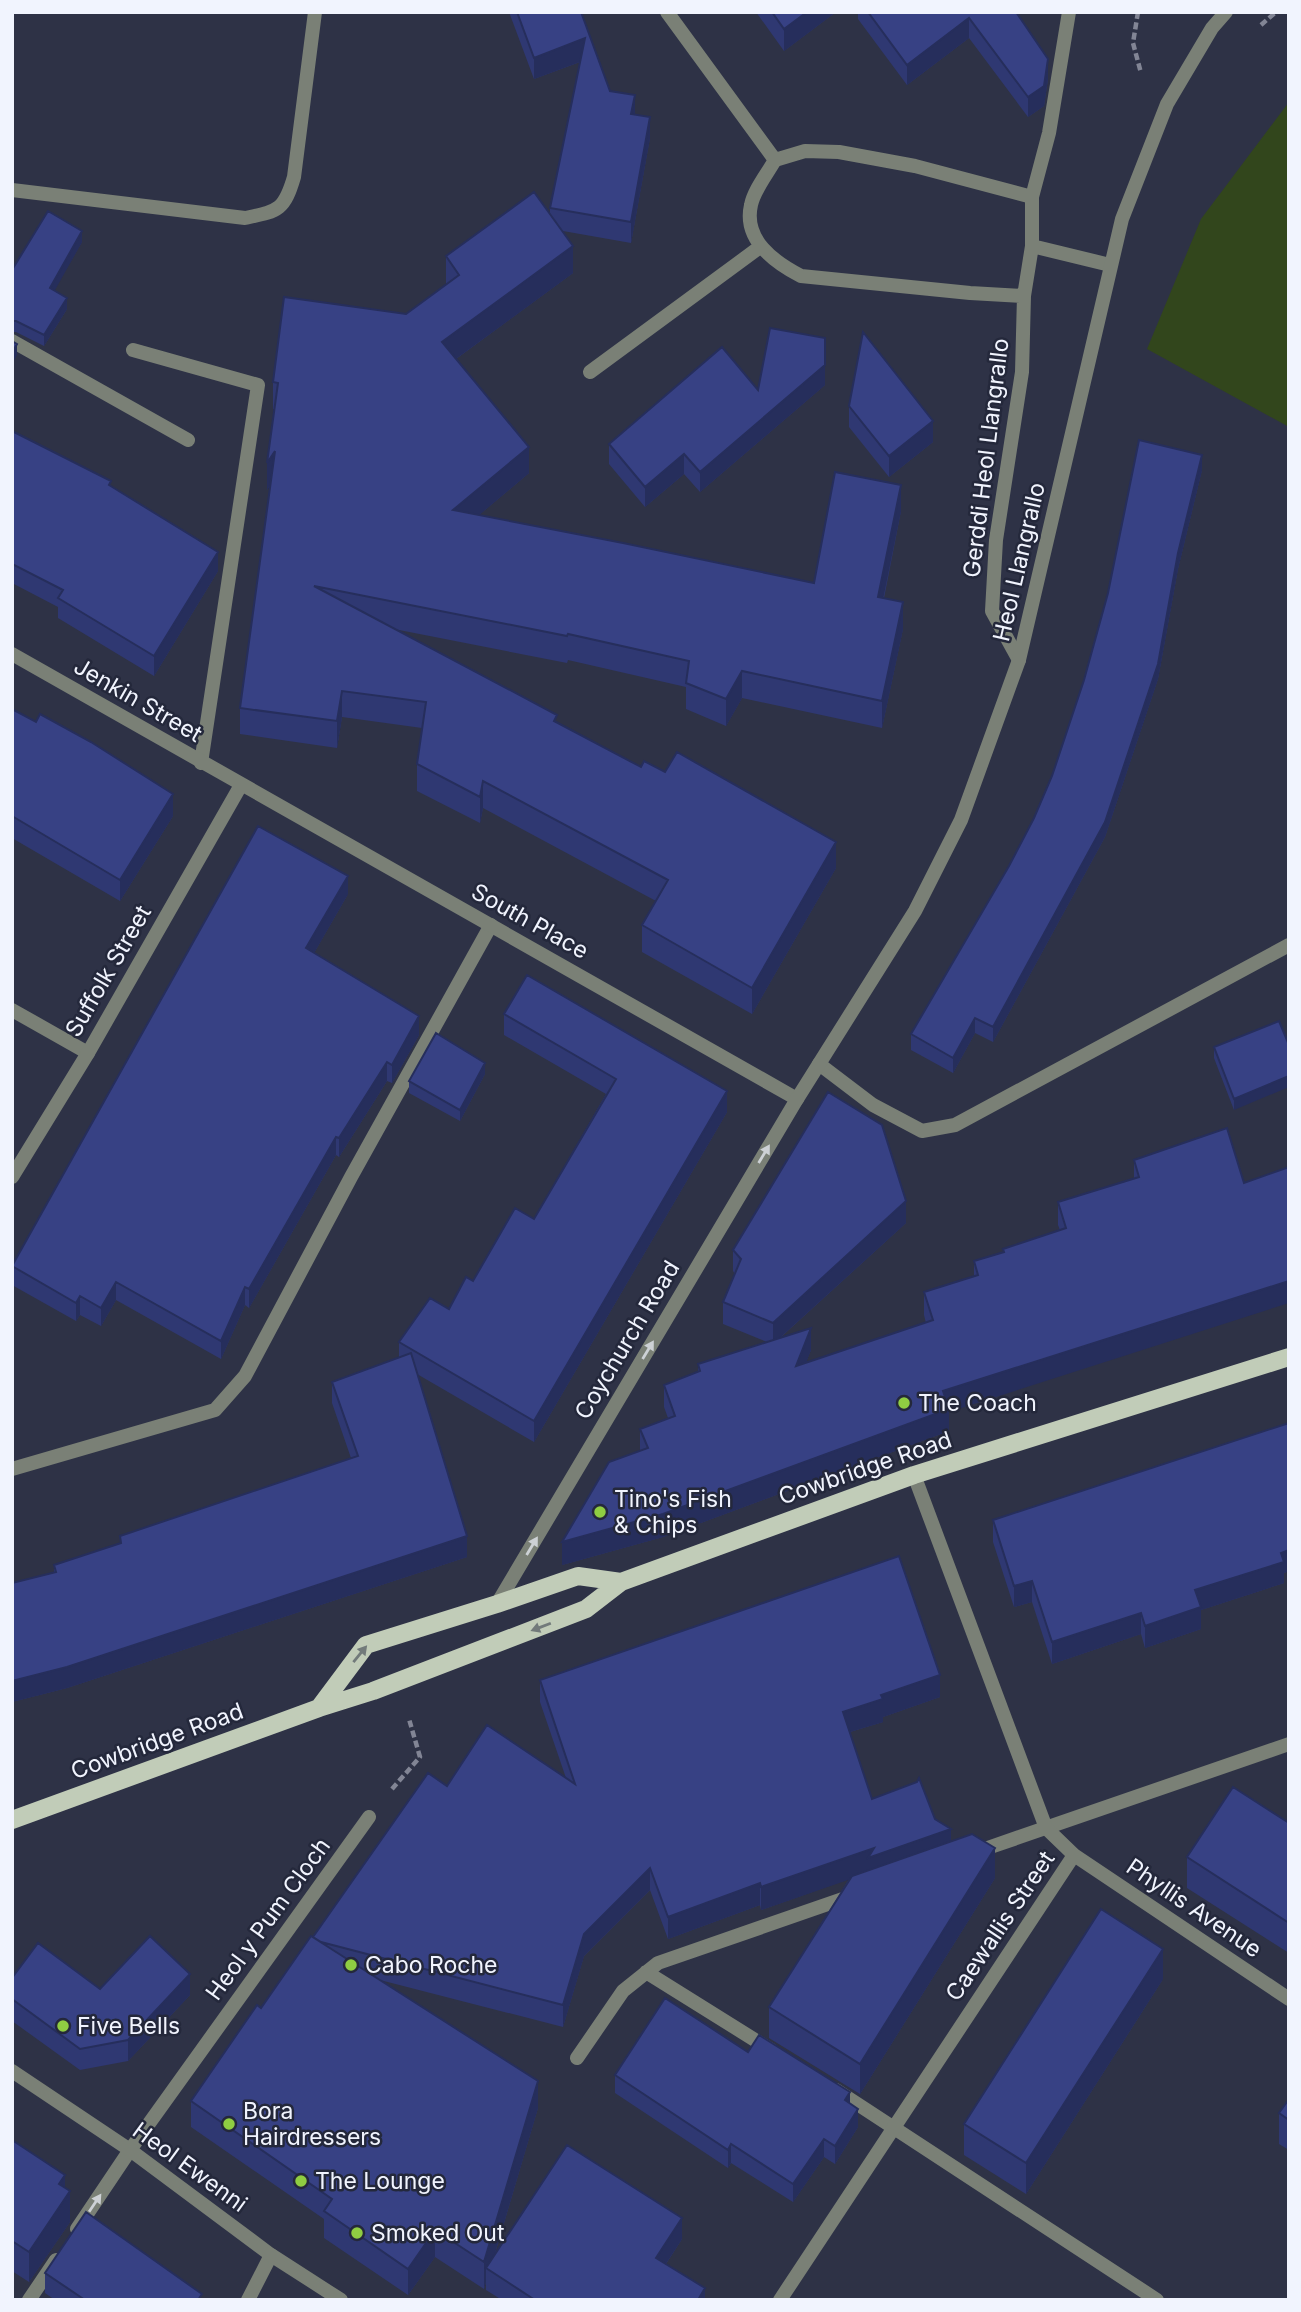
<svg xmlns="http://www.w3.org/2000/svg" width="1301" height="2312" font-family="Inter,sans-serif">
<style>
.green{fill:#32461c}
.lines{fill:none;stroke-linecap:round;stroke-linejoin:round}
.path{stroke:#828595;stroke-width:4.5;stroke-dasharray:7 3.5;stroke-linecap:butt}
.service{stroke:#7a8076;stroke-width:14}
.minor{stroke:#7a8076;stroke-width:14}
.tertiary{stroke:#7a8076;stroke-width:14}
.primary{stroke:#c1ccb8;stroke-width:18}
.wall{fill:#2f3872}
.shaded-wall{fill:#262e5c}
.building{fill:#374184;stroke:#262e5c;stroke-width:2}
.oneway{fill:#cdd1d5}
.oneway2{fill:#727a7a}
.poi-dot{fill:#8fcd42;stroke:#24283b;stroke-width:2.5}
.labels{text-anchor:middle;stroke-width:5;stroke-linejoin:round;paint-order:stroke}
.street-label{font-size:23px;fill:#f1f4fe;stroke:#24283b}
.poi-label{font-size:23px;fill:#f1f4fe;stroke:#24283b;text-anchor:start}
</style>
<rect width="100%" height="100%" fill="#2e3246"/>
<!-- green -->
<path class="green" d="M1289,102V427L1147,349L1201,219Z"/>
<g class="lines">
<!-- path -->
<path class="path" d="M1138,12L1133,43L1141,73
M1261,25L1276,12
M392,1789L420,1757L409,1719"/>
<!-- service -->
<path class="service" d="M12,190L245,218C278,211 284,211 294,177L315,12
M12,341L188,440
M133,350L258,385L201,763
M12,1010L88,1053
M819,1064L873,1105L922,1131L955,1125L1289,945
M12,1469L215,1410L245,1376L351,1177L491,925
M976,1852L1289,1744
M646,1972L771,2050
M577,2058L623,1991L658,1963L854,1895
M836,2090L1157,2300
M248,2300L271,2255"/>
<!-- minor -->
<path class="minor" d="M667,12L775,160
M1069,12L1049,133L1032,197L915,166L839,152L805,151L775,160C767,174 754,190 751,205C743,240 774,262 801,276L970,293L1024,296L1032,246L1110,265
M1032,197V246
M590,372L760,247
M12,654L797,1099
M1019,660L992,611L996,540L1022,372L1024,296
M12,1177L88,1053L241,785
M1074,1855L1289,1999
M77,2229L130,2150L369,1817
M29,2300L56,2260
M780,2300L1074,1855L1046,1828L914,1475"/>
<!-- tertiary -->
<path class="tertiary" d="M497,1604L797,1099L915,911L961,820L1019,660L1122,219L1167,104L1212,28L1226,12
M12,2071L130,2150L271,2255L341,2300"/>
<!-- primary -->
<path class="primary" d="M319,1708L366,1645L497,1604L578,1576L621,1582
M12,1820L319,1708L373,1691L586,1609L621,1582L914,1475L1289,1357"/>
</g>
<!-- wall -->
<path class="wall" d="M509,12H581L610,91L635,114L650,138L631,243L563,231L573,273L456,359L529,473L479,515L814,583L901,511L884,598L903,629L882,728L742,698L726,726L686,709V687L568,660L567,663L394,629L557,723L836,868L752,1014L642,952V925L656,901L483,808L480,823L417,791V764L422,728L342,717L337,748L240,734V708L270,485L267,490L274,409H273V382L406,314L446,284V256L550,213V208L580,62L534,79Z
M756,12H836L784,51Z
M858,12H1016L1048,79L1044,106L1028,117L969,38L907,85L858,19Z
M82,242L54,290L67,309L44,346L16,332H12V270Z
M825,385L700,492L684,474L645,507L609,464V444L758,390Z
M849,406L933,442L889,477L849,427Z
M12,431L111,486L218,571L154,676L58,618V607L12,583Z
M1202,470L1178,569L1158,679L1105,837L993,1042L975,1033L953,1073L911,1050V1034L1009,866L1034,818Z
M12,709L173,816L120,901L12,838Z
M348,894L314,953L419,1035L392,1083L387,1081L339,1157L336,1155L249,1308L245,1305L221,1359L116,1300L101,1326L80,1315L76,1321L12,1285V1266Z
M504,1014L727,1112L534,1442L417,1374L467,1557L67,1688L12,1702V1583L54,1573V1565L120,1544V1536L351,1458L332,1403V1382L399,1358V1342L449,1309L473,1281L534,1219L606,1094L504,1035Z
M1289,1045L1234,1110L1214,1058V1047Z
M485,1074L460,1121L409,1093V1081Z
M1227,1128L949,1412V1431L663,1537L562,1565L640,1451V1429L668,1418L664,1407V1385L698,1372V1364L767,1342L723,1324V1302L735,1274L733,1271V1250L906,1223L781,1337L811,1350L806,1362L926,1323L924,1315V1292L974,1276V1261L1003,1252V1249L1060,1230L1058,1225V1202L1134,1178V1160Z
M1289,1423V1571L1284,1573V1583L1201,1610V1629L1145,1648L1141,1634L1052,1664L1032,1602L1014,1607L993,1542V1520Z
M540,1680L940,1697L883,1717V1722L850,1732L872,1799L935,1819L951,1841L995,1878L860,2094L769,2038V2007L849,1879L761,1910L760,1905L668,1939L650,1890L584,1956L563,2027L380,1980L538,2108L494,2257L682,2239L666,2264L705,2300H502L486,2290V2282L484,2289L435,2257L408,2295L324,2238V2219L191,2127V2101L313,1937L447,1786L566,1778L540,1702Z
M1289,1823V1953L1187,1888V1857Z
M12,1978L100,1989L190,1995L128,2061L80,2070L12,2021Z
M1163,1979L1026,2194L964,2155V2124Z
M748,2052L850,2103L858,2127L835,2164L824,2157L793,2202L731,2163L728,2168L615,2093V2075Z
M1289,2099V2150L1279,2144V2113Z
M12,2140L65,2188L70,2222L29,2282L12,2271Z
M45,2273L202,2300H55L45,2293Z"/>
<!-- shaded-wall -->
<path class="shaded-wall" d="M807,12H836L784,51V29Z
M969,18V38L907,85V65Z
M585,38V60L534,79V58Z
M1048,59V79L1044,106L1028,117V97Z
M635,95V117L631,114Z
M650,117V138L631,243V222Z
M82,231V242L50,299V288Z
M573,246V273L442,369V342Z
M67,298V309L44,346V335Z
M17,344V355L12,364V353Z
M825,365V385L700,492V472Z
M933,421V442L889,477V456Z
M529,447V473L453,537V510Z
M275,451V478L267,490V463Z
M684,454V474L645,507V487Z
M1202,455V470L1178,569L1158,679L1105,837L993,1042V1027L1178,553Z
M901,485V511L878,624V597Z
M218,552V571L154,676V656Z
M903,602V629L882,728V701Z
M742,671V698L726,726V699Z
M342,691V717L337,748V721Z
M483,781V808L480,823V797Z
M173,794V816L120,901V880Z
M836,842V868L752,1014V988Z
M348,876V894L306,967V948Z
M419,1016V1035L392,1083V1065Z
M975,1018V1033L953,1073V1058Z
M387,1062V1081L339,1157V1138Z
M485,1063V1074L460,1121V1110Z
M1289,1076V1087L1234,1110V1099Z
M727,1091V1112L534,1442V1421Z
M336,1137V1155L249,1308V1289Z
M906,1201V1223L773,1344V1323Z
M1289,1281V1303L949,1412V1431L663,1537L562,1565V1542L943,1391Z
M116,1282V1300L101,1326V1308Z
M245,1287V1305L221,1359V1341Z
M80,1296V1315L76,1321V1303Z
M811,1328V1350L796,1389V1366Z
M467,1536V1557L67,1688L12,1702V1681Z
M1289,1550V1571L1284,1573V1583L1201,1610V1629L1145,1648V1626L1195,1590Z
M1032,1581V1602L1014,1607V1586Z
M1141,1613V1634L1052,1664V1642Z
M940,1675V1697L883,1717V1722L843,1734V1712L881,1695Z
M951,1829V1851L868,1873L761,1910V1887L874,1848Z
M995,1848V1878L860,2094V2064Z
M650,1868V1890L584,1956L563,2027V2005L584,1934Z
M760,1883V1905L668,1939V1917Z
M1163,1949V1979L1026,2194V2163Z
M190,1974V1995L128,2061V2040Z
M538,2081V2108L490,2270L486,2268V2282L484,2289V2262Z
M850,2092V2111L845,2100Z
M858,2109V2127L835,2164V2146Z
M824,2139V2157L793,2202V2184Z
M731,2144V2163L728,2168V2150Z
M65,2175V2199L70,2191V2222L29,2282V2252L59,2184Z
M682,2218V2239L656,2279V2258Z
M435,2230V2257L408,2295V2269Z
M705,2288V2300H698Z"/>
<!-- building -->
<path class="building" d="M517,12H581L610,91L635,95L631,114L650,117L631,222L550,208L585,38L534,58Z
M772,12H807L784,29Z
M868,12H1016L1048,59L1044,86L1028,97L969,18L907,65Z
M534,192L573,246L442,342L529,447L453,510L623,543L814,583L835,472L901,485L878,597L903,602L882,701L742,671L726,699L686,683L689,661L568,634L567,636L314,586L557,715L554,721L641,767L644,761L665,772L677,752L836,842L752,988L642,925L668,880L483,781L480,797L417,764L426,702L342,691L337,721L240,708L275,451L267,463L278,383L273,382L284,297L406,314L459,275L446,256Z
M48,211L82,231L50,288L67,298L44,335L16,321H12V270Z
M770,328L825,338V365L700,472L684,454L645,487L609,444L722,347L758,390Z
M863,332L933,421L889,456L849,406Z
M12,341L17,344L12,353Z
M12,431L111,481L109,485L218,552L154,656L58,598L63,590L12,564Z
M1139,440L1202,455L1178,553L1158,664L1105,822L993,1027L975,1018L953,1058L911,1034L1009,866L1034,818L1052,776L1084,680L1108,593Z
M12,709L36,722L40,714L91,742L173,794L120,880L12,816Z
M258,826L348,876L306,948L419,1016L392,1065L387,1062L339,1138L336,1137L249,1289L245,1287L221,1341L116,1282L101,1308L80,1296L76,1303L12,1266Z
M527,975L727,1091L534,1421L399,1342L430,1298L449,1309L466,1277L473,1281L515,1208L534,1219L616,1079L504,1014Z
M1279,1021L1289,1045V1076L1234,1099L1214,1047Z
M436,1033L485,1063L460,1110L409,1081Z
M828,1092L882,1125L906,1201L773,1323L723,1302L741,1259L733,1250Z
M1227,1128L1244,1183L1289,1167V1281L943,1391L949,1409L663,1514L562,1542L609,1462L648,1448L640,1429L675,1416L664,1385L700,1371L698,1364L811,1328L796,1366L933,1320L924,1292L978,1275L974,1261L1004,1252L1003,1249L1066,1228L1058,1202L1139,1177L1134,1160Z
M411,1353L467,1536L67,1667L12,1681V1583L56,1572L54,1565L121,1543L120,1536L358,1456L332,1382Z
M1289,1423V1550L1281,1553L1284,1562L1195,1590L1201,1607L1145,1626L1141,1613L1052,1642L1032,1581L1014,1586L993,1520Z
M899,1556L940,1675L881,1695L883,1699L843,1712L872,1799L917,1782L919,1778L935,1819L951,1829L868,1858L874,1848L761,1887L760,1883L668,1917L650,1868L584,1934L563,2005L321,1942L313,1937L428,1773L447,1786L487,1725L575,1784L540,1680Z
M1233,1787L1289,1823V1923L1187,1857Z
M972,1834L995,1848L860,2064L769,2007L852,1876Z
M1101,1909L1163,1949L1026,2163L964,2124Z
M150,1936L190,1974L128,2040L80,2049L12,1999V1978L38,1943L100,1989Z
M311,1936L538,2081L484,2262L435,2230L408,2269L324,2211L332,2199L191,2101L257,2005L261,2008Z
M665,1998L748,2052L759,2035L850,2092L845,2100L858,2109L835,2146L824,2139L793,2184L731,2144L728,2150L615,2075Z
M1289,2099V2120L1279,2113Z
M12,2140L65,2175L59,2184L70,2191L29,2252L12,2241Z
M567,2145L682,2218L656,2258L705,2288L698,2300H535L486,2268Z
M86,2212L202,2294L198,2300H85L45,2273Z"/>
<!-- one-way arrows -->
<defs><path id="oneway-solid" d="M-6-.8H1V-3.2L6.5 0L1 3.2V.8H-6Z" transform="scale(1.75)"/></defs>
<g class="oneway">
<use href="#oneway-solid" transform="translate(764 1154) rotate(-59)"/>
<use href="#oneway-solid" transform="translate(648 1350) rotate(-59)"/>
<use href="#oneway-solid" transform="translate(532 1546) rotate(-59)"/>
<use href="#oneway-solid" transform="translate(95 2203) rotate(-56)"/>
</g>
<g class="oneway2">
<use href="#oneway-solid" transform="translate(541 1627) rotate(159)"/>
<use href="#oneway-solid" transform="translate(360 1654) rotate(-51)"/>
</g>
<!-- markers -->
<g class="poi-dot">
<circle cx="904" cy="1403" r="7"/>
<circle cx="600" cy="1512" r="7"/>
<circle cx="351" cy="1965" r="7"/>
<circle cx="63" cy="2026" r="7"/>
<circle cx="229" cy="2124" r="7"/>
<circle cx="301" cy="2181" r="7"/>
<circle cx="357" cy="2233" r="7"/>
</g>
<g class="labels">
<!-- street labels -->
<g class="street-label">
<text transform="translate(986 458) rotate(-83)" y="8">Gerddi Heol Llangrallo</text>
<text transform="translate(1019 562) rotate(-77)" y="8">Heol Llangrallo</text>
<text transform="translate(138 700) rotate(30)" y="8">Jenkin Street</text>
<text transform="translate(530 921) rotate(29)" y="8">South Place</text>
<text transform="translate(108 971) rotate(-60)" y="8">Suffolk Street</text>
<text transform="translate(627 1340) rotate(-59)" y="8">Coychurch Road</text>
<text transform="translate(865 1468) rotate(-19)" y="8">Cowbridge Road</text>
<text transform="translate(157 1741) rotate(-20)" y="8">Cowbridge Road</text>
<text transform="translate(1194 1908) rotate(34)" y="8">Phyllis Avenue</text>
<text transform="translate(268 1919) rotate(-54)" y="8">Heol y Pum Cloch</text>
<text transform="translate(1000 1926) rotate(-56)" y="8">Caewallis Street</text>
<text transform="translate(190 2167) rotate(36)" y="8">Heol Ewenni</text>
</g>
<!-- poi labels -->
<g class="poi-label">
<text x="918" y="1411">The Coach</text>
<text x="614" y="1507">Tino's Fish<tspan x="614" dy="26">&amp; Chips</tspan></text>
<text x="365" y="1973">Cabo Roche</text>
<text x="77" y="2034">Five Bells</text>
<text x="243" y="2119">Bora<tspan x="243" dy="26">Hairdressers</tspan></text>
<text x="315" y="2189">The Lounge</text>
<text x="371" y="2241">Smoked Out</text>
</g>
</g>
<!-- border -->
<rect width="1301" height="2312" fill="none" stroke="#f1f4fe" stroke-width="28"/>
</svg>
